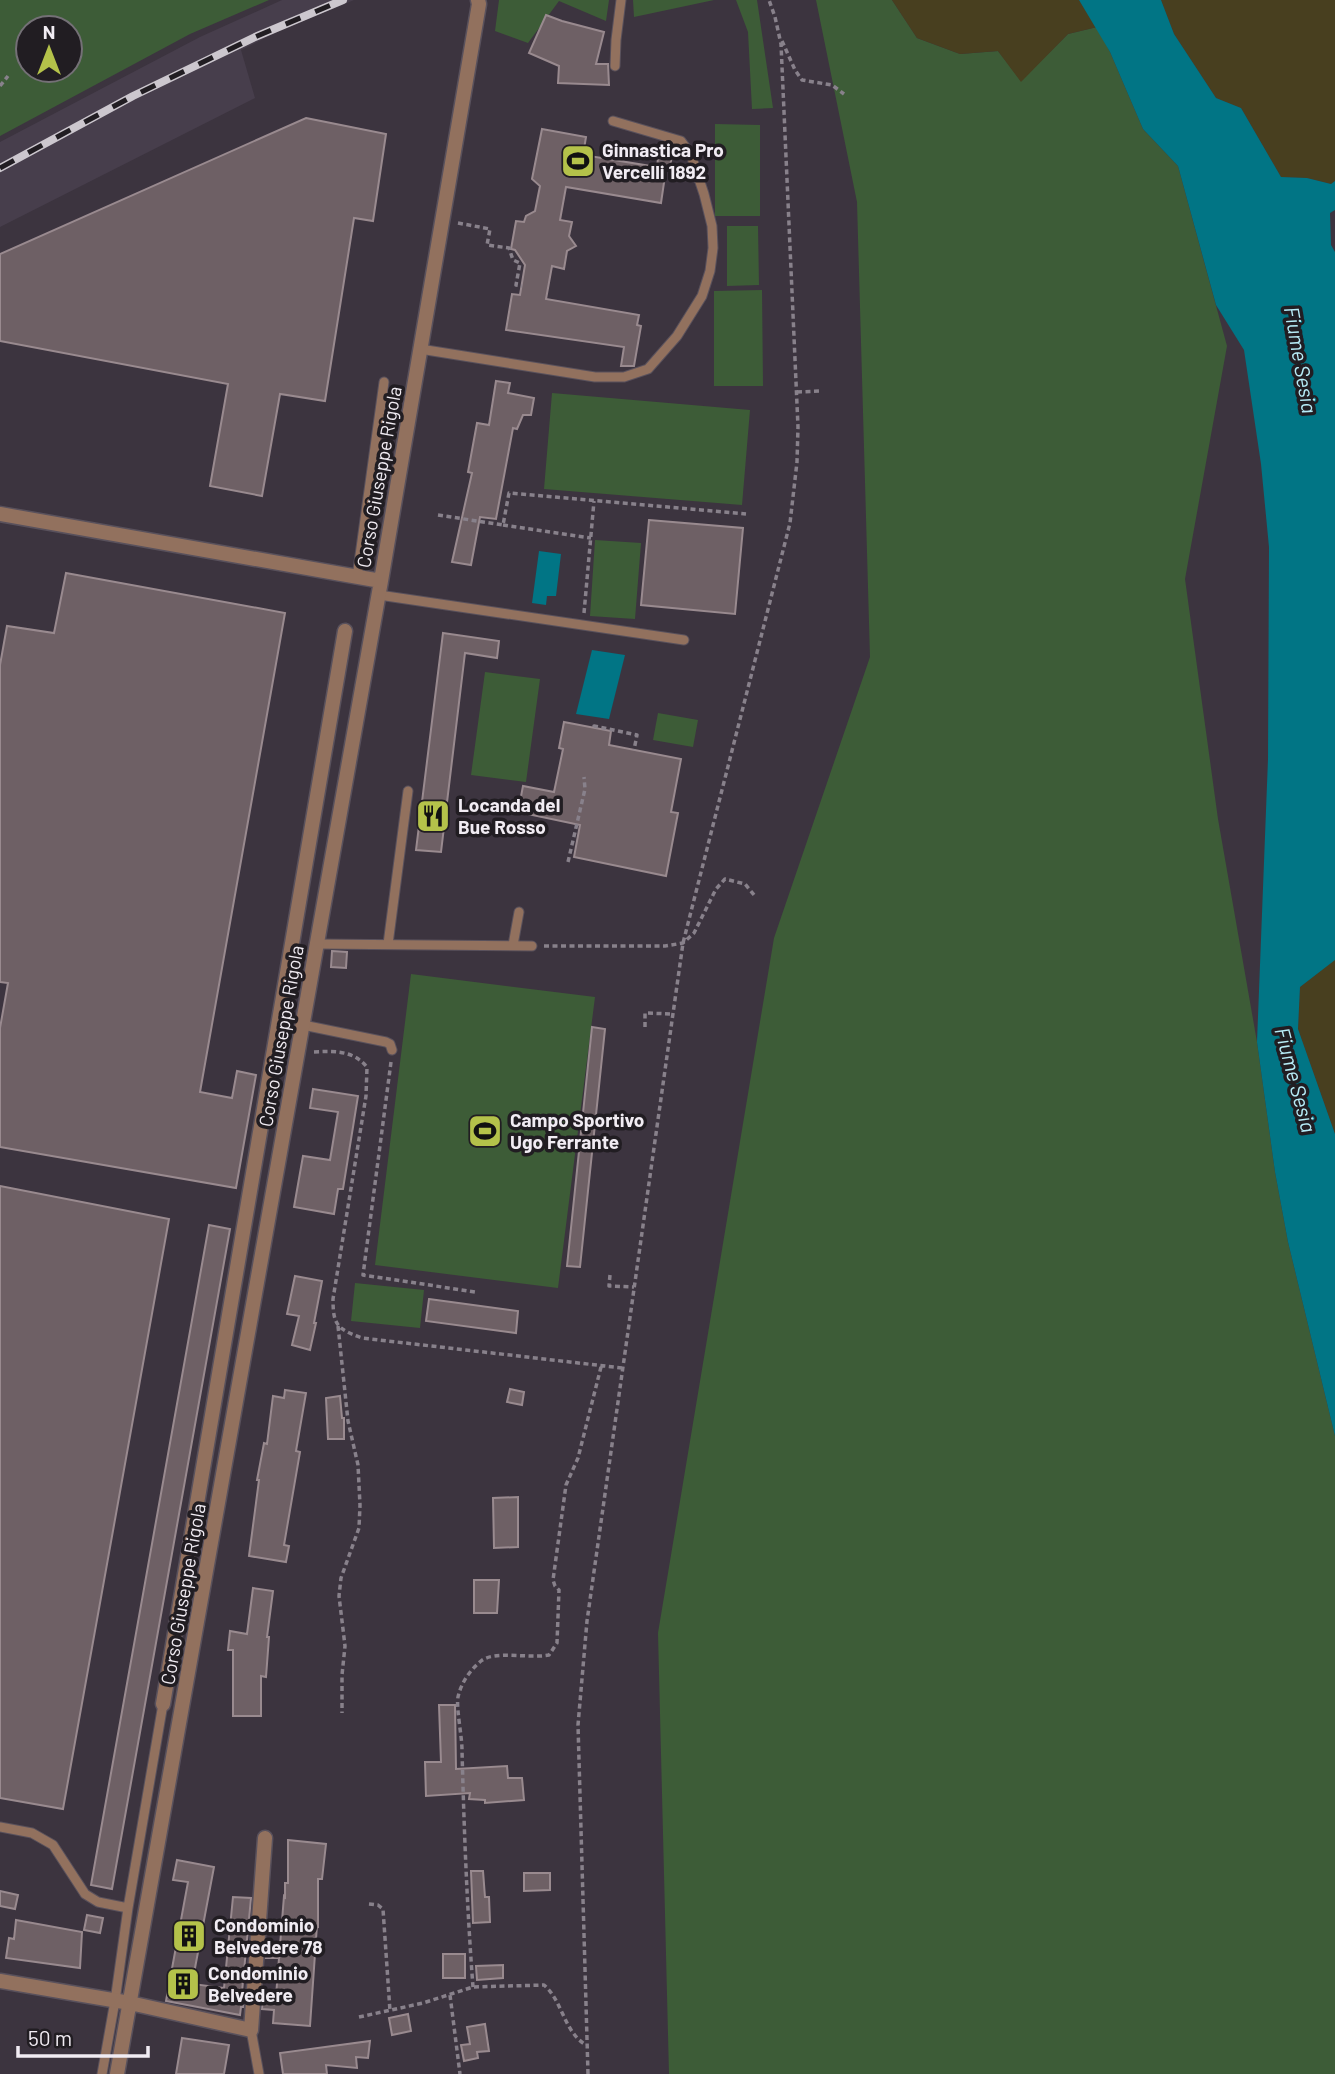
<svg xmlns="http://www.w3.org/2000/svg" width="1335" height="2074" font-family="Barlow,sans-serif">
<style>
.built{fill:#473e4c}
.green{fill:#3d5c37;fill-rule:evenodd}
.sand{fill:#483f1f}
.water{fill:#017585}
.building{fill:#6e6065;stroke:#998a8f;stroke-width:2}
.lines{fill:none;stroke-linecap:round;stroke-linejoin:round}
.lane-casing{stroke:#59515c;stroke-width:11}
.street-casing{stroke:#59515c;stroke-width:17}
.path{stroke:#88818b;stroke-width:3.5;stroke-dasharray:5 3.5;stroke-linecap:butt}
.lane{stroke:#92715e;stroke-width:9}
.street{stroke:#92715e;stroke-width:14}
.rail-casing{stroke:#ccc7ce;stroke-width:8}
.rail{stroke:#211d22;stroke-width:5;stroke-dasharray:16;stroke-linecap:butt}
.labels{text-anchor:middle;stroke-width:7;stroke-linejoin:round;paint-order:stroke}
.poi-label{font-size:19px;font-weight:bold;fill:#f1ecf3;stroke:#211d22;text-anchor:start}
.street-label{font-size:19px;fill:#f1ecf3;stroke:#211d22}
.water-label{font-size:21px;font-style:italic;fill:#b7edf8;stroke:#211d22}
</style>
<rect width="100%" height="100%" fill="#3c343f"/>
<!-- built -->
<path class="built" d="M282,0H354L281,30L241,50L255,98L0,227V142L200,37Z"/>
<!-- green -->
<path class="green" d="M0,0H269L190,34L0,136ZM28,28H70V70H28Z
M499,0H609L606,21L559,1L528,43L495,31Z
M633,0H714L634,17Z
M736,0H757L773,108L752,109L748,32Z
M816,0H892L917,38L960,54L998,51L1021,81L1068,34L1097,27L1110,52L1143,129L1178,166L1227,346L1185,579L1218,819L1257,1042L1275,1172L1288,1242L1335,1436V2074H669L658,1633L774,938L870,657L857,202Z
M715,124L760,125V216H715Z
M727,226H758L759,285L727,286Z
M762,290L763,386H714V291Z
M552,393L750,410L742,505L544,489Z
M595,540L641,543L635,619L590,616Z
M485,672L540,679L526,782L471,775Z
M658,713L698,720L693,747L653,740Z
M411,974L595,997L558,1288L375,1265Z
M355,1283L424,1290L420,1328L351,1321Z"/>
<!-- sand -->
<path class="sand" d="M892,0H1079L1097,27L1068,34L1021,82L998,51L960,54L917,38Z
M1161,0H1335V181L1331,184L1307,178L1281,177L1241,108L1216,98L1174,34Z
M1334,960H1335V1134L1298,1029L1300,987Z"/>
<!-- water -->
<path class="water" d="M1079,0H1161L1174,34L1216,98L1241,108L1281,177L1307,178L1331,184L1335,181V210L1330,213L1331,245L1335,252V960L1300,987L1298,1029L1335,1134V1436L1288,1242L1275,1172L1257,1042L1268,759L1269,547L1261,464L1244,350L1216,305L1178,166L1143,129L1110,52Z
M539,551L561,554L556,596H547L546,605L532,603Z
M592,650L625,655L609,719L576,714Z"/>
<!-- building -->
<path class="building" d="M546,15L562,21L604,32L596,64H608L609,85L558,83L559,66L529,53Z
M306,118L386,134L373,221L354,218L325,401L280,394L262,496L210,486L228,384L0,341V254Z
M542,129L586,137L583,155L657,167L659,150L672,152L670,170L666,169L661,203L566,187L560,220L572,222L569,236L576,246L567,251L564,269L552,266L546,299L639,315L637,325L641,326L634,366H621L624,347L506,330L512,294L520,295L525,265L515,250L511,249L516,221L524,222L526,216L535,211L540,186L532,179Z
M496,381L510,383L508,393L534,398L531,415H523L517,429L513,428L496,519L480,517L471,565L452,562L472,473L468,472L477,423L489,425Z
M649,520L743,528L735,614L641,605Z
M66,573L285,613L200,1092L232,1098L237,1071L256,1075L236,1188L0,1147V1028L8,983L0,982V665L7,626L54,633Z
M443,633L499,641L497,658L465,653L441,852L416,850Z
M564,722L611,731L609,745L681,759L671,812L678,813L666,876L574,857L580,825L518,812L523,786L554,792L563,749L559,748Z
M332,951L347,952L346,968L331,967Z
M592,1027L605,1029L580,1267L567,1266Z
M313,1089L358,1096L343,1189H338L334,1214L294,1207L303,1156L330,1160L338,1112L310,1108Z
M0,1186L169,1219L63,1809L0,1798Z
M209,1225L230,1229L112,1889L91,1885Z
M295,1276L322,1281L314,1323H316L310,1350L292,1345L299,1316L287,1314Z
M429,1299L518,1311L516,1333L426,1321Z
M510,1389L524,1392L522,1405L507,1402Z
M285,1390L306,1393L296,1451L300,1452L284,1545L289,1546L286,1562L249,1556L259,1480H257L264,1443L267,1444L273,1396L284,1398Z
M340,1396L342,1418H344V1439H328L326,1398Z
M518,1497V1547L494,1548L493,1498Z
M474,1580H499L497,1613H474Z
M253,1588L273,1591L267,1637H269L266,1677L261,1676V1716H233V1650H228L230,1631L247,1634Z
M439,1705H455L456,1769L507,1766L508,1778H522L524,1800L485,1803V1800L469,1799L470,1793L426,1796L425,1762H441Z
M288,1840L326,1844L322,1879H318V1926L317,1925L310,2026L273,2023L274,2010L262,2009L263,1995L276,1996L279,1958H266L267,1945L280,1946L284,1896L285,1897V1883H288Z
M177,1860L214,1867L192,1984L224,1988L233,1897L251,1898L242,1992L244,1993L243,2007H241L240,2015L166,2001L188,1882L173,1880Z
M471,1871H483L485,1897H489L490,1922L473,1923Z
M524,1873H550V1890L524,1891Z
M0,1891L18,1895L15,1909L0,1906Z
M87,1915L103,1918L100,1933L84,1930Z
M16,1920L82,1932L80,1968L6,1958L9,1938L14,1939Z
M443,1954H465V1978H443Z
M503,1965V1978L477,1980L476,1966Z
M408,2014L411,2031L392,2035L389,2018Z
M485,2024L489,2051L477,2052L478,2058L464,2061L461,2045L470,2044L467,2027Z
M182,2038L229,2045L224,2074H176Z
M370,2041L368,2058L356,2057L357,2068L326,2065L327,2074H283L280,2053Z"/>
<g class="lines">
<!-- lane casing -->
<g class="lane-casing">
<path id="lane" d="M615,66L616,40L621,0
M420,349L595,377H624L648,369L677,336L702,296L710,271L713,248L712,226L704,194L691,155L681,141L613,121
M357,577L384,382
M379,595L684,640
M317,944L532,946
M388,944L408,791
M513,945L519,912
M303,1025L386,1042L390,1044L392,1050
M0,1827L32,1833L53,1845L85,1894L98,1902L128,1908
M251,2030L259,2074
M102,2074L115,2001L128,1908L163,1704"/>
</g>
<!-- street casing -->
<g class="street-casing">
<path id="street" d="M0,514L381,581
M163,1704L345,631
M0,1981L130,2003L251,2030L265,1838
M117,2074L381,581L479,4L478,0"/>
</g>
<!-- path -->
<path class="path" d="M782,41L795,70L802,80L832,85L844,94
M0,86L8,76
M458,223L490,229L487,245L509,248L513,260L520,263L516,285L522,286
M797,392L820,391
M438,515L503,525L509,493L746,514
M503,525L591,538
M584,613L594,501
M594,727V726L637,735L634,750
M568,862L585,789L584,777
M544,946H665L683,943L694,933L716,889L725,879L745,884L755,896
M645,1027V1013L673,1014
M314,1052C334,1051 353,1050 367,1067L366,1096L333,1299C333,1325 337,1329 362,1338L622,1368
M391,1062L363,1275L475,1292
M610,1275L609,1286L634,1287
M338,1326L348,1421L358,1465L360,1505L359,1528L341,1578L339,1596L345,1646L342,1675V1713
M369,1904L378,1905L383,1909L390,2011
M473,1987C467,1908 464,1829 462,1750C462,1736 456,1708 458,1697C461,1683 470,1670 481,1661C495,1650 529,1659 549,1655L557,1643L559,1590L555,1586L553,1580L566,1485L578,1458L601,1367
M450,1995L460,2074
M359,2017L423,2003L473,1987L544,1985C563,2001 564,2034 588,2046
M588,2074L578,1725L587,1621L683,943L790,523L797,462L798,427L781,44L775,17L769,0"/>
<!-- lane -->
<use href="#lane" class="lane"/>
<!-- street -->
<use href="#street" class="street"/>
<!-- rail casing -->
<g class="rail-casing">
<path id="rail" d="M0,168L133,96L255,37L343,0"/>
</g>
<!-- rail -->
<use href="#rail" class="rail"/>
</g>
<!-- icons -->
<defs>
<g id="stadium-square" transform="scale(1.75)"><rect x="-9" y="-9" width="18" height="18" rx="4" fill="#b4c24a" stroke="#211d22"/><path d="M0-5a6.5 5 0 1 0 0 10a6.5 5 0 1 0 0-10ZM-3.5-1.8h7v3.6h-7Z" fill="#111"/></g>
<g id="restaurant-square" transform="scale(1.75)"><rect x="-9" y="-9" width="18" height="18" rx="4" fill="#b4c24a" stroke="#211d22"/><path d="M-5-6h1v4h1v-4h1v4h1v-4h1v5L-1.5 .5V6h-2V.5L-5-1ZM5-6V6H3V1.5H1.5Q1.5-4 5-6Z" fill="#111"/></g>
<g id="building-square" transform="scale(1.75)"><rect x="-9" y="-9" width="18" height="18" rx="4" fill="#b4c24a" stroke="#211d22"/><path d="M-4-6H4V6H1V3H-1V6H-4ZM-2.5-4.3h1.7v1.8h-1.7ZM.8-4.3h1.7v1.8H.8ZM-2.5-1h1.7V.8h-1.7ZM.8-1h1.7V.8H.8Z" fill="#111"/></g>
</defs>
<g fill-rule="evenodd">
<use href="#stadium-square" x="578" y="161"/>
<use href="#restaurant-square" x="433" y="816"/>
<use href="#stadium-square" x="485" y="1131"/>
<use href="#building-square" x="189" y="1936"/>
<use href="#building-square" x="183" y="1984"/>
</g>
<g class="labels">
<!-- poi labels -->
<g class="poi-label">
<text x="602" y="157">Ginnastica Pro<tspan x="602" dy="22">Vercelli 1892</tspan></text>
<text x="458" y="812">Locanda del<tspan x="458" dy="22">Bue Rosso</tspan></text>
<text x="510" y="1127">Campo Sportivo<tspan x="510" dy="22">Ugo Ferrante</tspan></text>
<text x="214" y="1932">Condominio<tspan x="214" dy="22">Belvedere 78</tspan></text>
<text x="208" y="1980">Condominio<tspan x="208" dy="22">Belvedere</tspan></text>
</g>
<!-- street labels -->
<g class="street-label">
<text transform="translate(379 477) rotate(-80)" y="7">Corso Giuseppe Rigola</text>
<text transform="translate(281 1036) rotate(-80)" y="7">Corso Giuseppe Rigola</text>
<text transform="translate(183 1594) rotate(-80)" y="7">Corso Giuseppe Rigola</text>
</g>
<!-- water labels -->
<g class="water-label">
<text transform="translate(1300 360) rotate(80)" y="7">Fiume Sesia</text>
<text transform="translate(1295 1080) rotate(75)" y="7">Fiume Sesia</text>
</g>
</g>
<!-- north arrow -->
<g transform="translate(49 49)"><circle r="33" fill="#211d22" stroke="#747076" stroke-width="2"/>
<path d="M0-5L12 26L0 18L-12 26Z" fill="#b4c24a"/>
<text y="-10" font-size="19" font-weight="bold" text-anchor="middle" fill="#f1ecf3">N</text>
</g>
<!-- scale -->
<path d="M18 2046v10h130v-10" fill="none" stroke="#f1ecf3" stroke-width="3.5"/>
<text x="28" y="2046" font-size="21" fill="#f1ecf3" stroke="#211d22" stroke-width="5" paint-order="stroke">50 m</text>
</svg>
